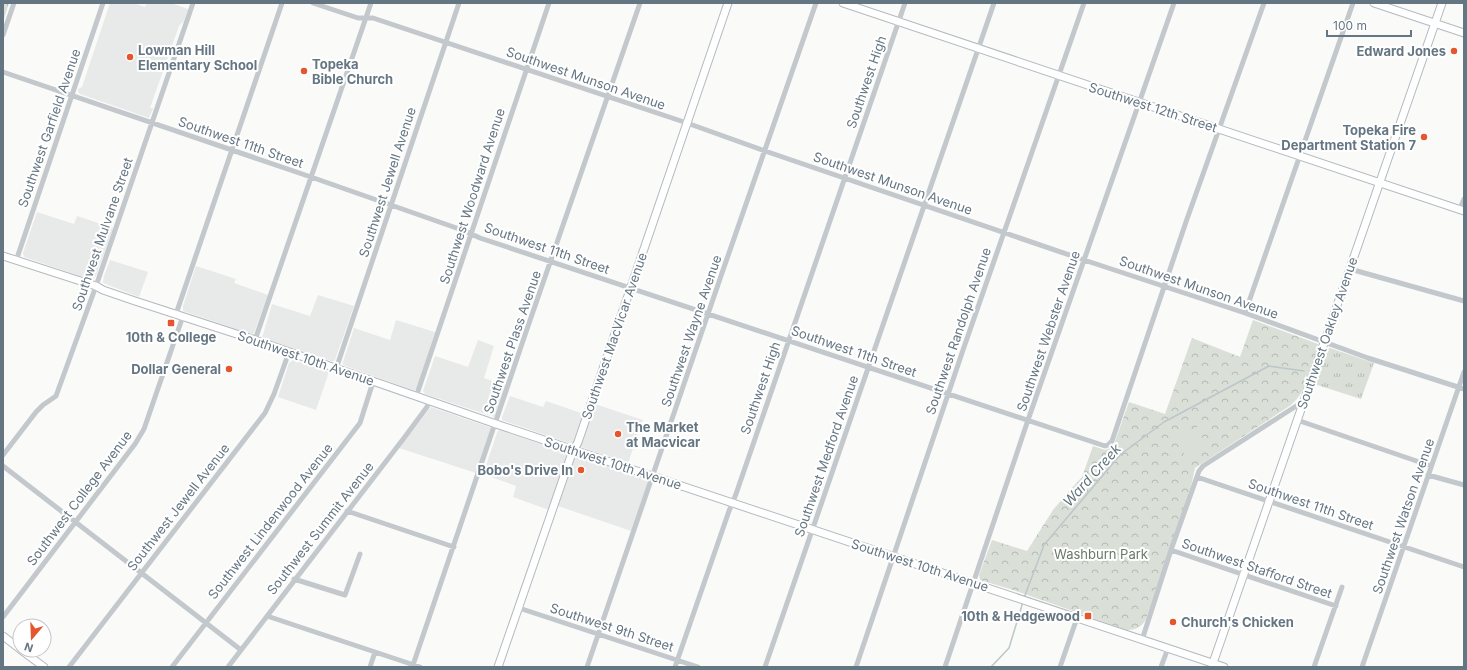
<svg xmlns="http://www.w3.org/2000/svg" width="1467" height="670" font-family="Inter,sans-serif">
<style>
.built{fill:#e8e9e9}
.grass{fill:url(#grass-tufts)}
.forest{fill:url(#forest-crowns)}
.pitch{fill:#dadfd7}
.lines{fill:none;stroke-linecap:round;stroke-linejoin:round}
.stream{stroke:#bbc7cb;stroke-width:1.5}
.secondary-casing{stroke:#b3babf;stroke-width:9}
.street{stroke:#c3c8cc;stroke-width:5}
.secondary{stroke:#fff;stroke-width:7}
.poi-dot{fill:#e4572e;stroke:#fff;stroke-width:1.5}
.labels{text-anchor:middle;stroke-width:4;stroke-linejoin:round;paint-order:stroke}
.poi-label{font-size:13px;font-weight:bold;fill:#657683;stroke:#fff;text-anchor:end}
.street-label{font-size:13px;fill:#657683;stroke:#fff}
.park-label{font-size:13px;fill:#687a64;stroke:#fff}
.water-label{font-size:14px;font-style:italic;fill:#60757c;stroke:#fff}
</style>
<defs>
<pattern id="grass-tufts" width="24" height="20" patternUnits="userSpaceOnUse"><rect width="24" height="20" fill="#dadfd7"/><path d="M3 7l-1-3M5 7V3M7 7l1-3M15 17l-1-3M17 17v-4M19 17l1-3" fill="none" stroke="#b4b9b4"/></pattern>
<pattern id="forest-crowns" width="20" height="18" patternUnits="userSpaceOnUse"><rect width="20" height="18" fill="#dadfd7"/><path d="M2 6a3 3 0 1 1 6 0M12 15a3 3 0 1 1 6 0" fill="none" stroke="#b4b9b4"/></pattern>
</defs>
<rect width="100%" height="100%" fill="#fafaf8"/>
<!-- built -->
<path class="built" d="M110,3H133L145,7L147,3H171L188,9L184,21L179,26L150,108H153V109L149,118L80,94L78,92V89L82,87Z
M37,212L74,224L77,216L113,228L96,276L94,279H89L24,257L23,253Z
M110,260L148,272L139,297L103,283L104,276Z
M196,266L236,279L234,283L268,295L254,333L252,334L183,311V306Z
M318,295L354,306L335,360L334,361H331L262,338L272,304L310,316Z
M396,320L435,332L417,389L415,390H413L343,365V362L354,328L390,340Z
M478,340L494,346L484,378L506,386L494,417L425,394L423,391L435,356L468,367Z
M293,360L329,372L316,410L278,397L289,363Z
M510,396L543,407L546,401L584,414L574,443H569L504,421L502,420V417Z
M595,404L643,420L628,463L581,447V442Z
M431,407L492,428L476,473L399,448Z
M499,430L567,453L568,456L549,510L513,497L516,486L483,474L497,433Z
M577,456L646,478L648,483L631,531L558,506L573,461Z"/>
<!-- grass -->
<path class="grass" d="M1330,348L1374,363L1361,399L1314,384L1325,351L1327,349Z"/>
<!-- forest -->
<path class="forest" d="M4,3H9L3,22V4Z
M1253,320L1318,344V349C1312,369 1307,391 1291,405L1195,468L1191,486L1146,619C1142,627 1135,630 1127,630L1013,590L980,580L979,575L992,540L1027,551L1053,510L1069,491L1082,477L1093,446L1105,450L1113,447L1129,402L1165,414L1192,338L1240,357Z"/>
<!-- pitch -->
<path class="pitch" d="M1198,426L1203,435L1181,448L1175,439Z
M1203,437L1209,448L1188,460L1182,450Z"/>
<g class="lines">
<!-- stream -->
<path class="stream" d="M1024,598L1044,545L1120,455L1164,422L1269,366L1304,371
M991,667L1009,648L1023,602"/>
<!-- secondary casing -->
<g class="secondary-casing">
<path id="secondary" d="M843,3L1464,211
M1374,3L1464,33
M3,256L96,286L103,290L135,301L255,340L496,424L1224,667
M3,636L20,649
M21,650L44,667
M1213,663L1442,3
M498,667L571,456L578,442L728,3"/>
</g>
<!-- street -->
<path class="street" d="M313,3L358,18H373L687,123L765,151L1084,260L1245,313L1368,358L1464,389
M3,35L14,3
M3,72L311,177L465,231L480,238L1105,446L1108,445L1112,441L1187,219L1264,3
M1460,209L1464,199
M16,261L103,3
M1350,269L1464,301
M1245,313L1353,3
M176,314L282,3
M255,340L371,3
M336,369L459,3
M416,397L549,3
M1297,420L1431,466
M3,455L36,412L43,405L56,396L96,286L193,3
M3,466L241,650
M1428,475L1464,485
M1197,477L1464,567
M347,511L454,547
M1171,550L1336,606
M294,579L345,595L360,554
M519,608L698,667
M267,616L420,667
M3,617L135,444L144,429L183,316
M1142,640L1171,550L1199,471L1203,466L1304,401
M413,665L527,329L640,3
M69,667L265,413L274,394L289,352
M172,667L360,423L373,382
M228,667L404,438L427,407L429,401
M370,667L375,652
M587,667L722,273L816,3
M675,667L729,511L736,494L905,3
M765,667L994,3
M856,667L963,350L1084,3
M945,667L1028,420L1174,3
M1060,667L1077,618
M1161,667L1168,648
M1314,667L1342,587
M1362,667L1464,372"/>
<!-- secondary -->
<use href="#secondary" class="secondary"/>
</g>
<!-- markers -->
<g class="poi-dot">
<circle cx="1454" cy="51" r="4"/>
<circle cx="130" cy="57" r="4"/>
<circle cx="304" cy="71" r="4"/>
<circle cx="1424" cy="137" r="4"/>
<rect x="167" y="319" width="8" height="8" rx="2"/>
<circle cx="229" cy="369" r="4"/>
<circle cx="618" cy="434" r="4"/>
<circle cx="581" cy="470" r="4"/>
<rect x="1084" y="612" width="8" height="8" rx="2"/>
<circle cx="1173" cy="622" r="4"/>
</g>
<g class="labels">
<!-- poi labels -->
<g class="poi-label">
<text x="138" y="55" text-anchor="start">Lowman Hill<tspan x="138" dy="15">Elementary School</tspan></text>
<text x="1446" y="56">Edward Jones</text>
<text x="312" y="69" text-anchor="start">Topeka<tspan x="312" dy="15">Bible Church</tspan></text>
<text x="1416" y="135">Topeka Fire<tspan x="1416" dy="15">Department Station 7</tspan></text>
<text x="171" y="342" text-anchor="middle">10th &amp; College</text>
<text x="221" y="374">Dollar General</text>
<text x="626" y="432" text-anchor="start">The Market<tspan x="626" dy="15">at Macvicar</tspan></text>
<text x="573" y="475">Bobo's Drive In</text>
<text x="1080" y="621">10th &amp; Hedgewood</text>
<text x="1181" y="627" text-anchor="start">Church's Chicken</text>
</g>
<!-- street labels -->
<g class="street-label">
<text transform="translate(586 78) rotate(19)" y="5">Southwest Munson Avenue</text>
<text transform="translate(866 82) rotate(-71)" y="5">Southwest High</text>
<text transform="translate(1153 107) rotate(18)" y="5">Southwest 12th Street</text>
<text transform="translate(49 128) rotate(-71)" y="5">Southwest Garfield Avenue</text>
<text transform="translate(241 142) rotate(19)" y="5">Southwest 11th Street</text>
<text transform="translate(387 182) rotate(-72)" y="5">Southwest Jewell Avenue</text>
<text transform="translate(893 183) rotate(19)" y="5">Southwest Munson Avenue</text>
<text transform="translate(472 196) rotate(-72)" y="5">Southwest Woodward Avenue</text>
<text transform="translate(102 234) rotate(-71)" y="5">Southwest Mulvane Street</text>
<text transform="translate(547 248) rotate(19)" y="5">Southwest 11th Street</text>
<text transform="translate(1199 287) rotate(19)" y="5">Southwest Munson Avenue</text>
<text transform="translate(691 331) rotate(-71)" y="5">Southwest Wayne Avenue</text>
<text transform="translate(958 331) rotate(-71)" y="5">Southwest Randolph Avenue</text>
<text transform="translate(1048 331) rotate(-71)" y="5">Southwest Webster Avenue</text>
<text transform="translate(1327 333) rotate(-71)" y="5">Southwest Oakley Avenue</text>
<text transform="translate(614 336) rotate(-71)" y="5">Southwest MacVicar Avenue</text>
<text transform="translate(512 342) rotate(-71)" y="5">Southwest Plass Avenue</text>
<text transform="translate(854 351) rotate(19)" y="5">Southwest 11th Street</text>
<text transform="translate(306 358) rotate(19)" y="5">Southwest 10th Avenue</text>
<text transform="translate(760 388) rotate(-71)" y="5">Southwest High</text>
<text transform="translate(826 456) rotate(-71)" y="5">Southwest Medford Avenue</text>
<text transform="translate(613 463) rotate(18)" y="5">Southwest 10th Avenue</text>
<text transform="translate(79 498) rotate(-53)" y="5">Southwest College Avenue</text>
<text transform="translate(1311 504) rotate(19)" y="5">Southwest 11th Street</text>
<text transform="translate(178 507) rotate(-52)" y="5">Southwest Jewell Avenue</text>
<text transform="translate(1403 516) rotate(-71)" y="5">Southwest Watson Avenue</text>
<text transform="translate(270 521) rotate(-52)" y="5">Southwest Lindenwood Avenue</text>
<text transform="translate(320 528) rotate(-52)" y="5">Southwest Summit Avenue</text>
<text transform="translate(920 565) rotate(18)" y="5">Southwest 10th Avenue</text>
<text transform="translate(1257 568) rotate(19)" y="5">Southwest Stafford Street</text>
<text transform="translate(612 627) rotate(18)" y="5">Southwest 9th Street</text>
</g>
<!-- park labels -->
<g class="park-label">
<text x="1101" y="559">Washburn Park</text>
</g>
<!-- water labels -->
<g class="water-label">
<text transform="translate(1092 475) rotate(-48)" y="5">Ward Creek</text>
</g>
</g>
<!-- border -->
<rect width="1467" height="670" fill="none" stroke="#657683" stroke-width="8"/>
<!-- north arrow -->
<g transform="translate(32 638) rotate(199)"><circle r="19" fill="#ffffff" stroke="#c1c8cd"/>
<path d="M0-3L7 15L0 10L-7 15Z" fill="#e4572e"/>
<text y="-6" font-size="11" font-weight="bold" text-anchor="middle" fill="#657683">N</text>
</g>
<!-- scale -->
<path d="M1327 30v6h84v-6" fill="none" stroke="#657683" stroke-width="2"/>
<text x="1333" y="30" font-size="12" fill="#657683" stroke="#ffffff" stroke-width="3" paint-order="stroke">100 m</text>
</svg>
